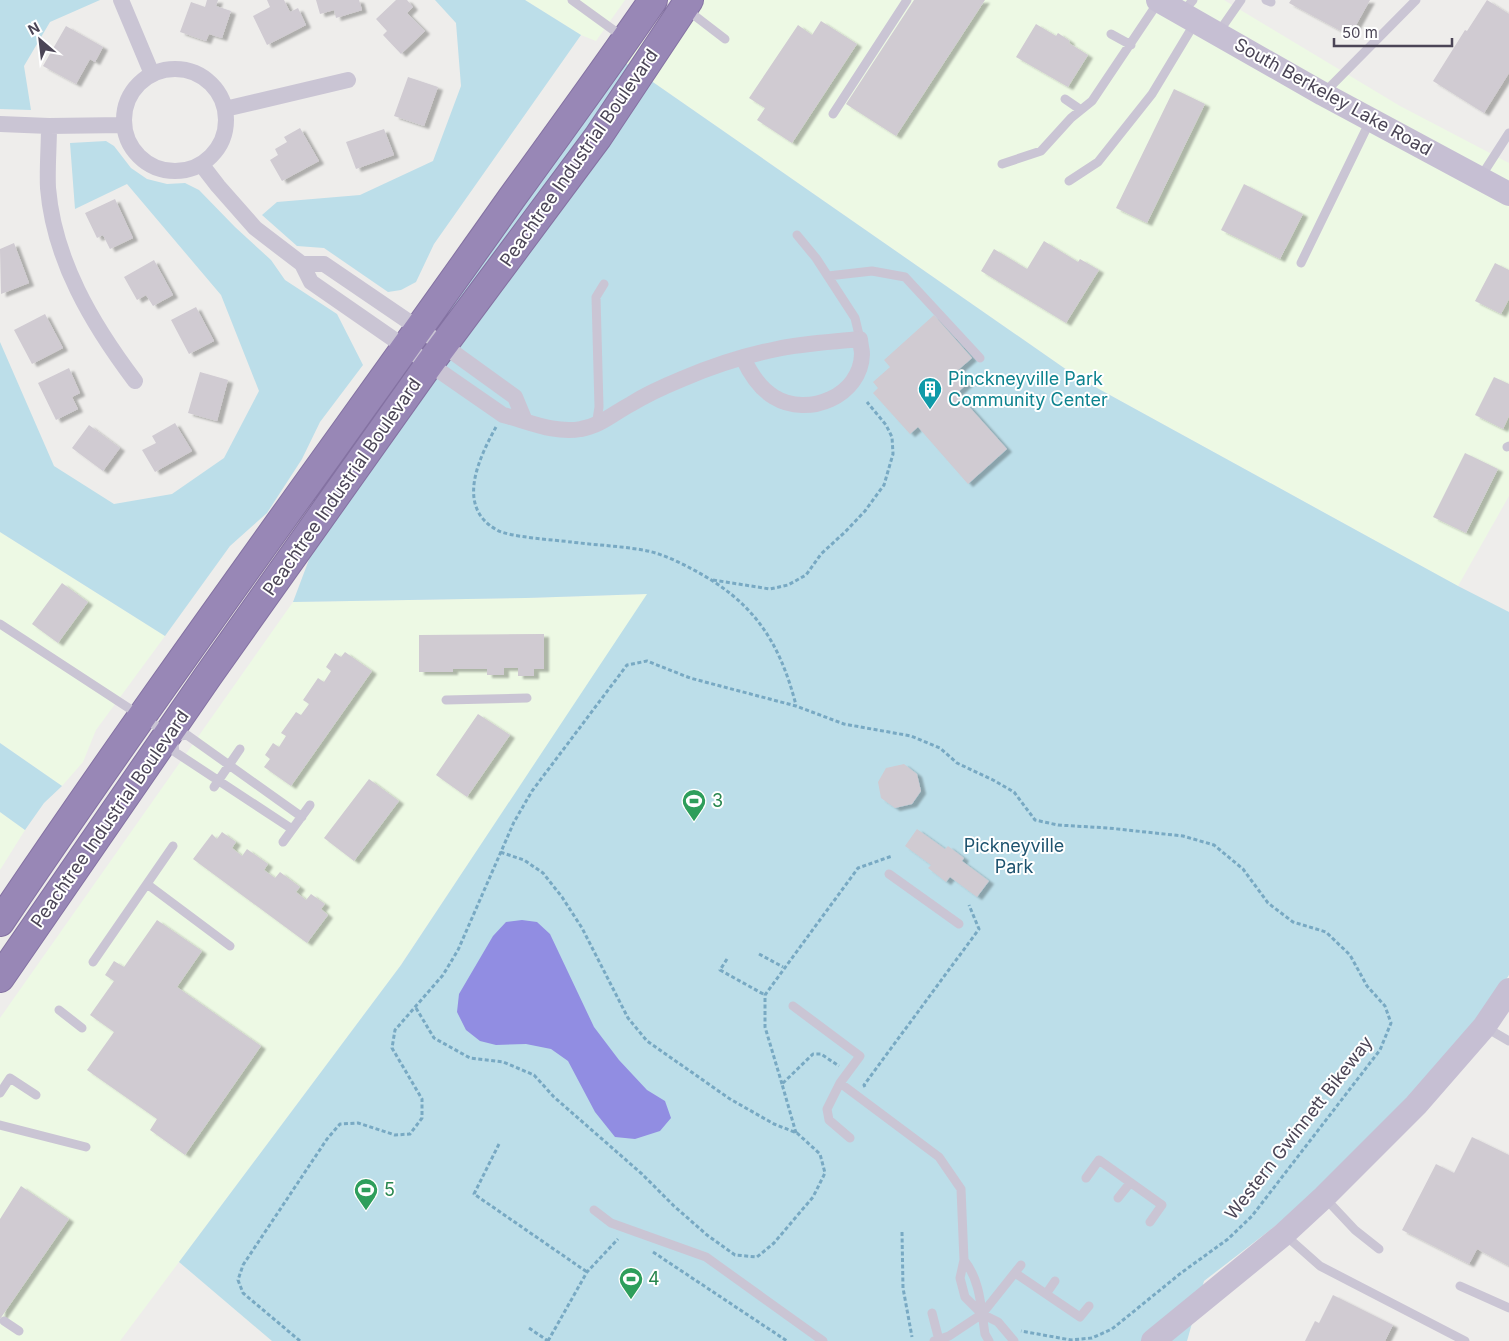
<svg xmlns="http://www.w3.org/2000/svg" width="1509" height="1341" font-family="Inter,sans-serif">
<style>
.commercial{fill:#edf9e4}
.green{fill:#bcdee9}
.water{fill:#918de2}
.building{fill:#d0cbd2;filter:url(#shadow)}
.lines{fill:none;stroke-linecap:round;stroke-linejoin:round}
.highway-casing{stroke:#8472a2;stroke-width:30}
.path{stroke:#78a9c3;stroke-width:3;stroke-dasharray:4 2.5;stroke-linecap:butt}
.lane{stroke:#cac5d4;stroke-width:9}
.street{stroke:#cac5d4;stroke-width:16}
.secondary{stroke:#c6bfd3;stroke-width:24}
.highway{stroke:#9887b6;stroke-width:28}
.labels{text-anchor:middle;stroke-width:4;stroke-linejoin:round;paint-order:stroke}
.street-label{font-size:18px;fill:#4b4556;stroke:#fff}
.culture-label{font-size:18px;fill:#0d838f;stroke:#fff;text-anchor:start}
.leisure-label{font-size:18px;fill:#27864d;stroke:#fff;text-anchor:start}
.park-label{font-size:18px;fill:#1e536f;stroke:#fff}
</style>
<defs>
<filter id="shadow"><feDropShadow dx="5" dy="3" stdDeviation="1" flood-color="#0004"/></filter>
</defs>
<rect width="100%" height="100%" fill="#eeedeb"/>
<!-- commercial -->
<path class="commercial" d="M525,0H625L596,41L581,35Z
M680,0H1224L1400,106L1509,163V496L1458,586L1077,377L624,62Z
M0,532L165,636L96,730L83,762L62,786L0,743Z
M648,594L398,969L120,1341H0V1018L293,602L526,598Z
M0,812L25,830L0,870Z"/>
<!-- green -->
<path class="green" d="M0,0H100L50,22L24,66L31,110L0,109Z
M435,0H525L581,35L434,244L416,282L401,290L388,292L324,248L297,246L262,215L277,202L360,195L433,161L461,86L456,23Z
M624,62L1077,377L1458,586L1509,612V975L1494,998L1409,1099L1296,1210L1204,1281L1187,1341H272L179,1262L401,965L647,594L526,598L293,602L359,427Z
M106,141L114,146L131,168L147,179L167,184L185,183L199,190L235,227L271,260L285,280L337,314L363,365L320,422L302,459L267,513L230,546L165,636L0,532V342L54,466L114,504L172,494L224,458L259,391L221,295L127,184L75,209L70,143Z
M0,743L62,786L44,803L25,830L0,812Z"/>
<!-- water -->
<path class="water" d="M522,920L537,922L550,934L594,1027L619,1060L647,1090L665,1101L671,1118L660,1131L635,1139L615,1137L595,1112L568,1061L551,1049L526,1044L496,1045L480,1041L466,1030L457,1012L459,994L493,936L506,922Z"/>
<!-- building -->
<path class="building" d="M207,0H218L216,6L231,11L222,38L209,34L206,41L180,32L191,2L205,7Z
M267,0H284L290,12L298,8L306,25L267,45L253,16L270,7Z
M316,0H359L362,10L336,18L334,10L320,14Z
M396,0H407L413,7L407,13L425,31L401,54L383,35L387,31L376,19Z
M914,0H985L896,136L846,104Z
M1291,0H1370L1350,36L1289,3Z
M1487,0L1509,14V73L1484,113L1433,81L1465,30L1467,31Z
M821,21L857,44L792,143L757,120L765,108L749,98L798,25L812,35Z
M1036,24L1056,36L1058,33L1070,41L1069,43L1088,55L1068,87L1016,57Z
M66,26L103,47L95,62L90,59L76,84L43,66Z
M408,77L438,87L424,126L394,116Z
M1174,89L1205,104L1147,223L1116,208Z
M300,128L319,161L282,181L270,160L278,155L275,149L287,142L284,137Z
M384,129L394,155L356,169L346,142Z
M1244,184L1303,214L1280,259L1221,230Z
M115,199L133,238L110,249L103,235L97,238L85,213Z
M1044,241L1078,262L1080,259L1099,270L1066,323L981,271L994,249L1027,269Z
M14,243L29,283L1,294L0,249Z
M154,260L173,295L153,306L146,295L137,300L124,277Z
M1495,263L1509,270V299L1501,314L1475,301Z
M196,307L214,341L189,354L171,320Z
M45,314L63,348L32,364L14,330Z
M934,315L972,358L957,371L968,383L957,393L1007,449L968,484L918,427L910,434L873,393L878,388L873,382L890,367L884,360Z
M69,368L80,393L72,397L78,409L56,420L38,383Z
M200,372L228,380L217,421L188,413Z
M1494,377L1509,384V416L1503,429L1475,415Z
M175,423L192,451L155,472L142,450L156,443L152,436Z
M89,425L120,448L103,471L72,448Z
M1465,453L1498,469L1466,533L1433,517Z
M62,583L88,602L58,643L32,624Z
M544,634V669H534V676H518V668H504V675H487V669H453V672H419V635Z
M345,652L372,671L291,786L264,767L270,759L265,755L273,743L279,747L286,736L281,733L296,712L301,715L309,704L303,700L318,678L324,682L331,671L326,667L335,653L341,657Z
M478,714L510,735L467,797L436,775Z
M904,764L917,774L921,791L912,804L895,808L881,798L878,782L886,768Z
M369,779L399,801L354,861L324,838Z
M917,829L945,849L948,846L964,858L962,861L989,881L977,897L950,877L946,882L928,868L931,865L905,846Z
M222,832L236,842L232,848L242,856L247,849L268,864L264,870L275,878L280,872L300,887L296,892L306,900L311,894L325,904L321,909L328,915L307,943L193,859L212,834L217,839Z
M157,920L202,951L177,987L261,1046L185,1155L150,1130L157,1119L87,1070L114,1032L90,1015L114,981L105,975L114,961L124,967Z
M1472,1137L1509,1155V1266L1477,1249L1469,1264L1402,1230L1436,1164L1454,1173Z
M21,1186L69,1219L0,1319V1219Z
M1333,1295L1393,1325L1385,1341H1305L1315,1321L1319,1323Z"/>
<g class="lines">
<!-- highway casing -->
<g class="highway-casing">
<path id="highway" d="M0,922C165,677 341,440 511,199C559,133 607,67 653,0
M0,978L208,676L430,363L598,137L689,0"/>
</g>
<!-- path -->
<path class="path" d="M496,427C479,458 455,507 497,530C508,537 556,540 571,542C595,545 619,546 643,550C660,553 677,561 692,569C753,601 779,640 796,705
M713,580L770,589L788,585L806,575L821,554L845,532L865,511L884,485L893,454L892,437L886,425L867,402
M759,954L783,967
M727,959L720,970L765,995
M416,1008L434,1038L470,1058L503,1062L534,1075L554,1097L642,1174L674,1206L707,1235L735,1255L757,1257L774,1243L813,1197L825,1173L820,1154L797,1133L774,1124L730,1099L647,1041L628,1018L582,928L562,897L543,873L524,860L500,852
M782,1084L765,1027V995L858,868L892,856
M865,1087L864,1085L979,929L969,905
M796,1133L782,1084L813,1054H821L839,1066
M499,1144L474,1194L587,1272
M902,1232L903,1288L912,1337
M653,1252L787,1341
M529,1328L548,1341
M300,1341L243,1293L238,1280L243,1265L327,1139L340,1124L358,1123L395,1135L410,1134L422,1118V1099L392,1048L395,1030L443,975L458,950L514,822L532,791L627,665L647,661L690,678L796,706L844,724L911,736L940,748L957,763L993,780L1014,792L1035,820L1058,825L1108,828L1183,836L1214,845L1243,869L1268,903L1293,922L1326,932L1350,955L1367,986L1385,1006L1391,1023L1380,1050L1252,1216L1228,1239L1181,1273L1112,1329L1092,1338L1071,1340L1021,1331
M548,1341L587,1272L618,1239"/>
<!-- lane -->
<path class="lane" d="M572,0L623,37
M1266,0L1271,2
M686,9L725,39
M1182,13L1193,0
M1218,33L1241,0
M1111,34L1131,45
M1324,93L1416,0
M1065,99L1081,110
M833,114L907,0
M1002,164L1041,151L1071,118L1092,101L1159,1
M1480,178L1509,133
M1069,181L1098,162L1152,94L1196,21
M797,235L816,258L855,318L860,339
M1301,263L1371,119
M828,276L872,271L905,277L980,358
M596,426L599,407L596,297L604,284
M1507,447L1509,446
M0,624L173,737L187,735L302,817
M446,700L527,698
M173,737L175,752L292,829
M214,787L240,749
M283,842L310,805
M889,874L959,924
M147,884L230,946
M93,962L173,846
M793,1006L860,1056L840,1083
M59,1010L82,1028
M1485,1027L1509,1041
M0,1093L10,1078L36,1095
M0,1125L86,1147
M850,1138L829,1120L827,1109L840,1083L939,1157L961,1189L964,1260L960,1278L965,1297L982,1314L998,1322L1014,1341
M1086,1178L1099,1160L1162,1205L1150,1222
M1324,1197L1355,1230L1379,1249
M1118,1198L1130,1183
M594,1210L611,1223L706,1257L823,1341
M1285,1235L1320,1266L1465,1341
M964,1260C981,1281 981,1309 985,1334L989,1341
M1015,1273L1080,1317L1089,1306
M1460,1286L1509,1308
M1046,1294L1055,1281
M932,1313L939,1340
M4,1321L19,1331
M934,1341L949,1336L982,1314L1021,1265"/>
<!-- street -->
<path class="street" d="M121,0L152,74
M124 120a51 51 0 1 1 102 0a51 51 0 1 1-102 0Z
M225,109L348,80
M0,124L49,126L124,125
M49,126C49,147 47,168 48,188C54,260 92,324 135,381
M201,164L218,186L255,228L302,264L311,282L503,415C528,421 554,434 581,429C600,426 614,413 631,404C647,394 665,386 682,379C710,367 747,355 777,349C804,343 832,342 860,339C860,344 862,349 862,354C861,396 808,418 774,397C759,388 750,373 743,358
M302,264H324L443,345L515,397L525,421"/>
<!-- secondary -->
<path class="secondary" d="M1158,0L1323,94L1509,194
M1153,1341L1284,1234L1324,1197L1416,1105L1484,1027L1509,990"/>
<!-- highway -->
<use href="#highway" class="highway"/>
</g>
<!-- icons -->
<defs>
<g id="building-pin" transform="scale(1.25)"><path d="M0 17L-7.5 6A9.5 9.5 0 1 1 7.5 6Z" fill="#0f9aa8" stroke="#fff"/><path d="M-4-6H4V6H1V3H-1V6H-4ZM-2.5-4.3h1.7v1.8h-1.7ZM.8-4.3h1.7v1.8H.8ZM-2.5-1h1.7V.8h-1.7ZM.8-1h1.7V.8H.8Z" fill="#fff"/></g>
<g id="stadium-pin" transform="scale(1.25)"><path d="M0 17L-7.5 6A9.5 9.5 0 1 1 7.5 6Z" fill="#2e9e5b" stroke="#fff"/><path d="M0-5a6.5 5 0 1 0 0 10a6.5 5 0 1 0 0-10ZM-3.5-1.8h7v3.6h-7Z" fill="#fff"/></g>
</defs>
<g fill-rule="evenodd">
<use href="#building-pin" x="930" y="389"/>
<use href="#stadium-pin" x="694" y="801"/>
<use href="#stadium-pin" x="366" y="1190"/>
<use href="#stadium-pin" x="631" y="1279"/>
</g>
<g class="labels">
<!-- street labels -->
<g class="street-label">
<text transform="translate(1333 97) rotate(29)" y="6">South Berkeley Lake Road</text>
<text transform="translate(579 158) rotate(-55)" y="6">Peachtree Industrial Boulevard</text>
<text transform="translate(342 487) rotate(-55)" y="6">Peachtree Industrial Boulevard</text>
<text transform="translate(110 819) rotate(-55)" y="6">Peachtree Industrial Boulevard</text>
<text transform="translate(1299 1128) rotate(-52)" y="6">Western Gwinnett Bikeway</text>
</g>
<!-- culture labels -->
<g class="culture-label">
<text x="948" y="385">Pinckneyville Park<tspan x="948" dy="21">Community Center</tspan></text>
</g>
<!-- leisure labels -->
<g class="leisure-label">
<text x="712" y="807">3</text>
<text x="384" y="1196">5</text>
<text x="648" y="1285">4</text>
</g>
<!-- park labels -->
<g class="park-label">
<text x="1014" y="852">Pickneyville<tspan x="1014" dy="21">Park</tspan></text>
</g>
</g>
<!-- north arrow -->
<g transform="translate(40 40) rotate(332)" stroke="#ffffff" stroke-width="4" paint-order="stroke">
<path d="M0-4L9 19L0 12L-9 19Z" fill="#4b4556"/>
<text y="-8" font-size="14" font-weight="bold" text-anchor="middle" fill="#4b4556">N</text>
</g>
<!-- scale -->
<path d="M1334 38v8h118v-8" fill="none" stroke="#4b4556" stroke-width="2.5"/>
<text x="1342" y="38" font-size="15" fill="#4b4556" stroke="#ffffff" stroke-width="4" paint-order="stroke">50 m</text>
</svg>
